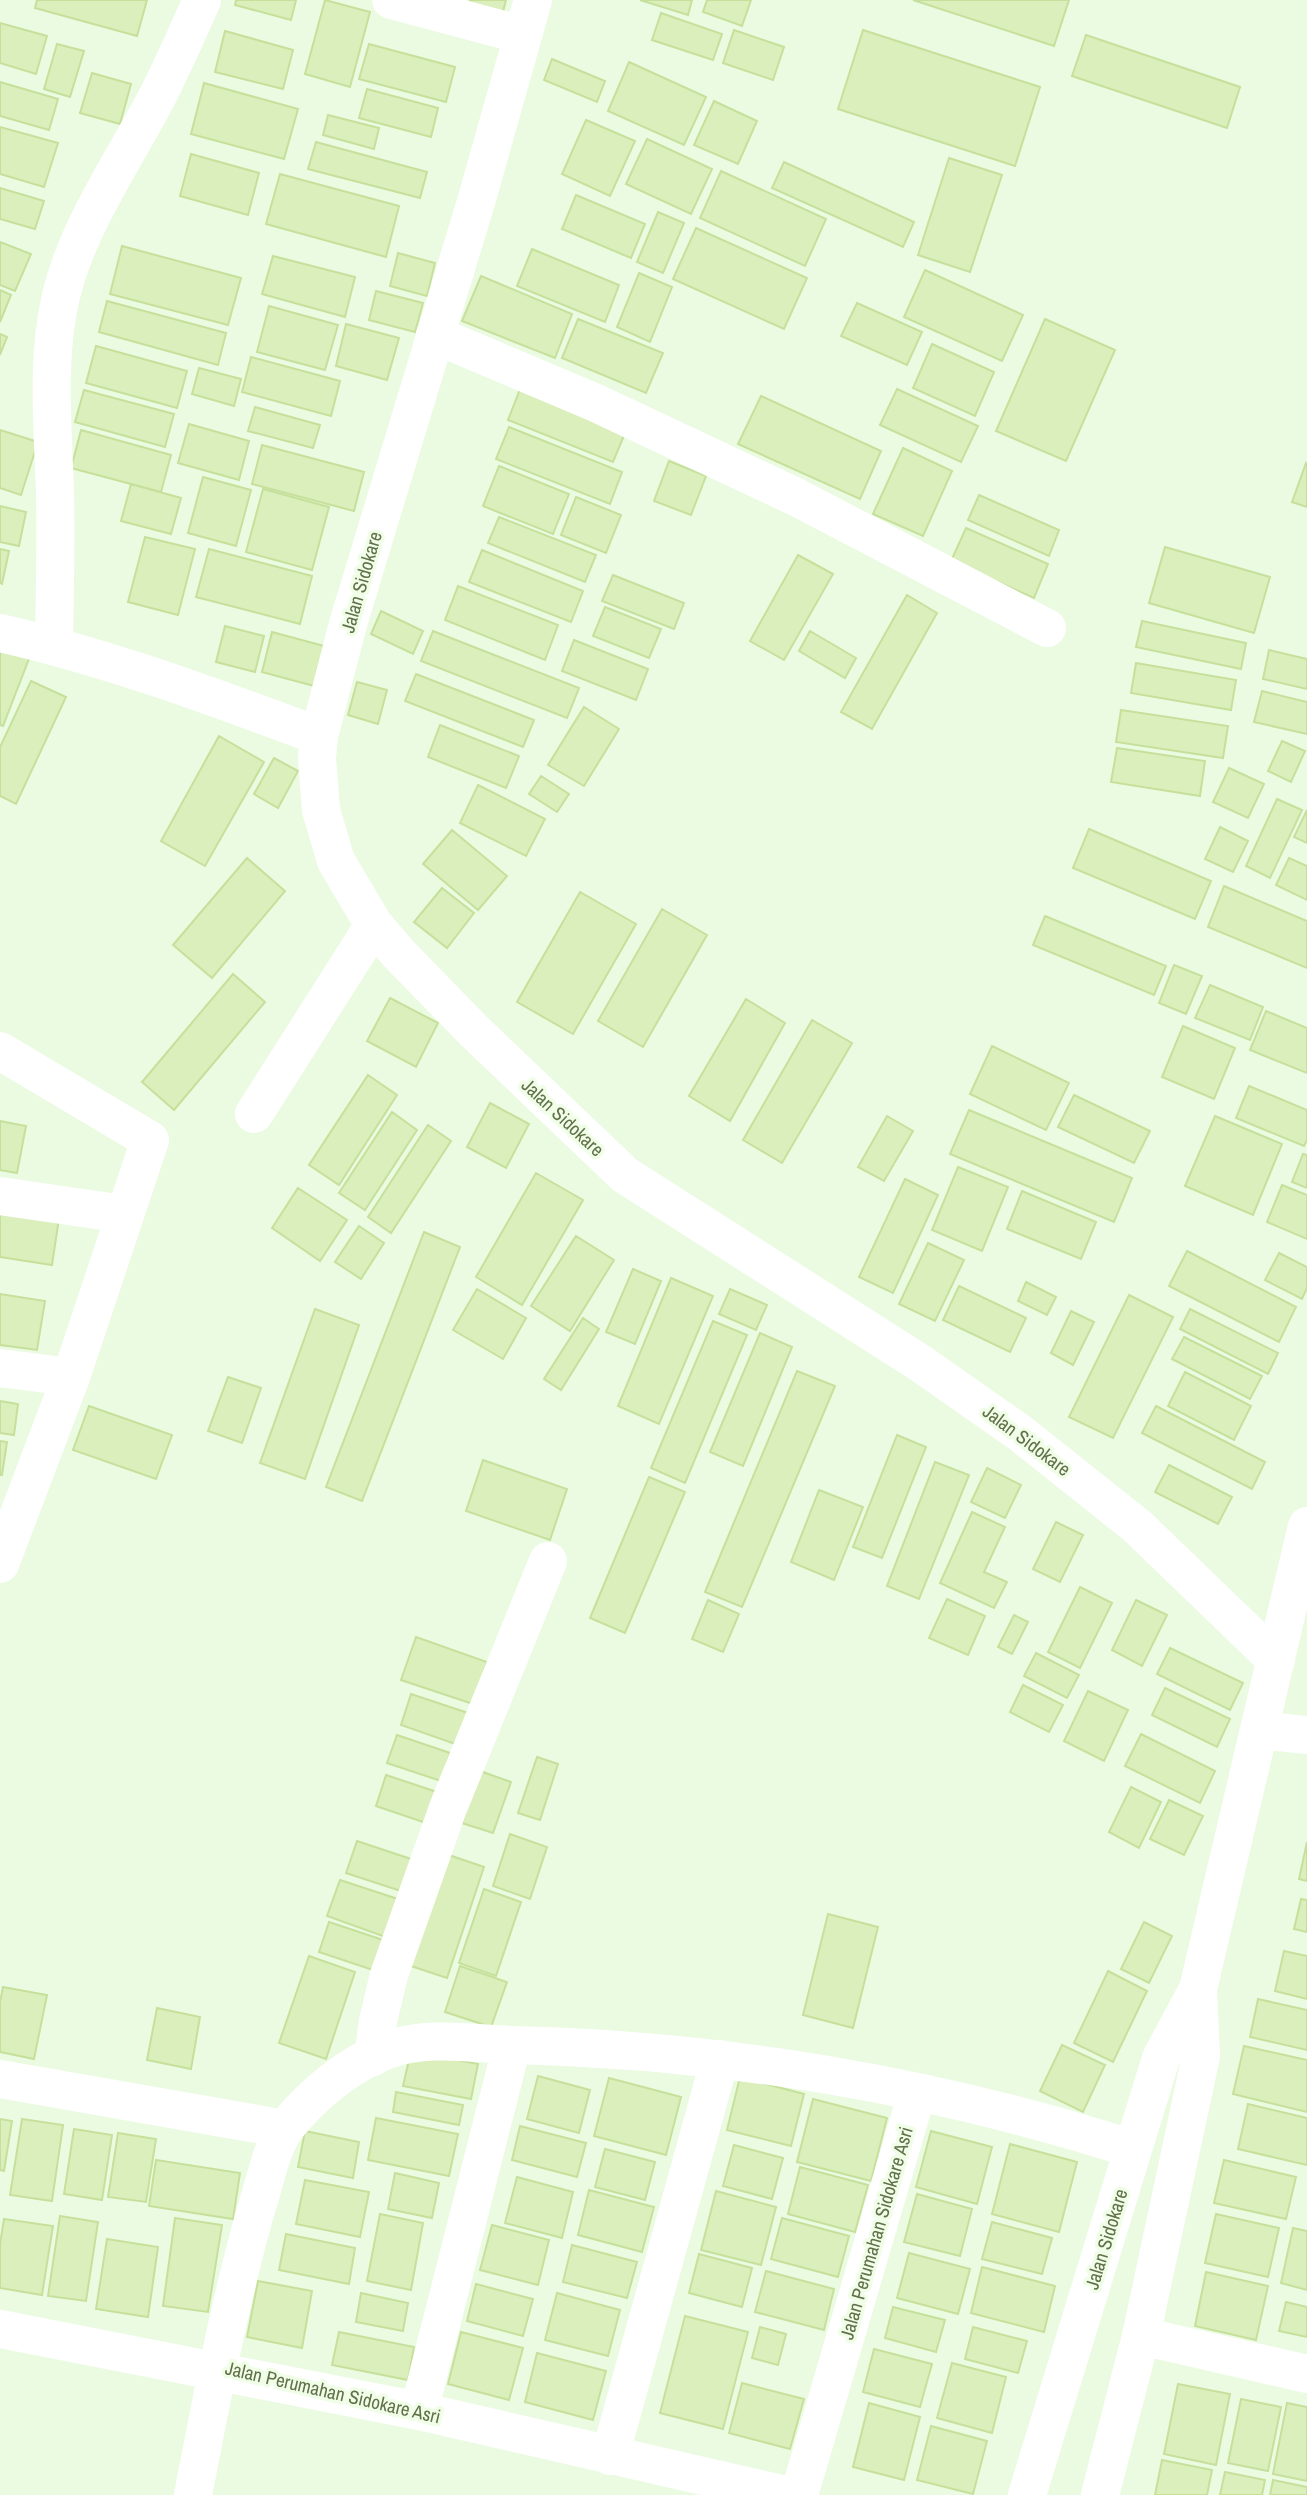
<svg xmlns="http://www.w3.org/2000/svg" width="1307" height="2495" font-family="'Archivo Narrow',sans-serif">
<style>
.building{fill:#daefbb;stroke:#c6e09c;stroke-width:2}
.lines{fill:none;stroke-linecap:round;stroke-linejoin:round}
.minor{stroke:#fff;stroke-width:38}
.labels{text-anchor:middle;stroke-width:7;stroke-linejoin:round;paint-order:stroke}
.street-label{font-size:19px;fill:#62714a;stroke:#f0fee8}
</style>
<rect width="100%" height="100%" fill="#ebfbe2"/>
<!-- building -->
<path class="building" d="M37,0H147L137,36L35,8Z
M236,0H296L291,20L235,5Z
M325,0L370,12L350,87L305,74Z
M470,0H506L502,16L468,6Z
M640,0H692L688,15Z
M707,0H751L742,26L703,12Z
M913,0H1069L1054,46Z
M661,13L722,34L713,60L652,40Z
M0,23L47,36L36,74L0,63Z
M734,30L784,47L773,80L723,63Z
M863,30L1040,87L1015,166L838,109Z
M225,31L293,50L283,89L215,72Z
M1086,35L1240,87L1227,128L1072,76Z
M57,44L84,51L70,97L44,89Z
M369,44L455,67L446,102L359,79Z
M552,59L605,81L597,102L544,80Z
M629,62L706,97L684,145L608,111Z
M92,73L131,84L120,124L80,113Z
M0,82L58,99L49,130L0,116Z
M204,83L298,109L284,159L191,134Z
M367,89L438,108L431,137L359,118Z
M714,101L757,121L738,164L694,145Z
M328,115L379,128L374,149L323,135Z
M586,120L635,141L610,196L562,174Z
M0,127L58,143L44,187L0,174Z
M647,139L712,169L691,214L626,184Z
M316,142L427,172L420,198L308,169Z
M191,154L259,173L248,215L180,196Z
M949,158L1002,175L970,272L918,255Z
M784,162L914,222L903,247L772,188Z
M721,171L826,219L805,266L700,218Z
M280,174L399,206L386,257L266,224Z
M0,188L44,201L35,229L0,219Z
M576,195L645,224L631,258L562,229Z
M658,212L684,223L663,273L637,262Z
M696,228L807,278L784,329L673,279Z
M0,242L31,254L15,291L0,285Z
M122,246L241,278L228,325L110,294Z
M532,249L619,285L605,322L517,286Z
M398,253L435,263L427,296L390,286Z
M273,256L355,277L345,317L262,294Z
M925,270L1023,315L1002,361L904,317Z
M639,273L672,287L650,342L617,327Z
M481,276L572,314L555,358L462,321Z
M0,290L11,295L0,322Z
M376,291L423,303L415,332L369,320Z
M107,301L226,333L218,365L99,332Z
M857,303L922,332L907,365L841,336Z
M269,306L338,325L325,370L257,352Z
M578,319L663,353L646,393L562,358Z
M1045,319L1115,350L1066,461L996,431Z
M346,324L399,338L387,380L336,366Z
M0,334L7,337L0,355Z
M932,344L994,372L975,416L913,388Z
M96,346L187,371L177,408L86,383Z
M251,357L340,381L331,416L242,392Z
M199,368L241,379L234,406L192,394Z
M522,384L628,426L613,462L508,420Z
M897,389L978,426L961,462L880,425Z
M84,390L174,414L165,447L75,422Z
M761,396L881,451L860,499L738,444Z
M255,407L320,425L313,448L248,431Z
M189,424L249,441L239,480L178,463Z
M509,427L622,472L610,504L496,459Z
M0,430L38,442L21,495L0,488Z
M81,430L171,455L161,492L71,468Z
M262,445L364,472L354,511L252,484Z
M903,448L952,471L923,536L873,514Z
M669,461L706,476L691,515L654,501Z
M1306,463L1307,464V507L1292,502Z
M499,466L569,494L553,534L483,506Z
M203,477L251,490L236,546L188,533Z
M131,484L181,498L171,534L121,521Z
M263,489L329,507L312,570L246,552Z
M979,495L1059,530L1049,556L968,520Z
M576,497L621,515L606,553L561,535Z
M0,506L26,512L19,546L0,542Z
M499,517L596,555L585,582L488,543Z
M966,528L1048,564L1034,598L951,561Z
M145,537L195,549L178,615L128,602Z
M1165,547L1270,577L1254,633L1149,603Z
M0,549L9,551L2,584L0,583Z
M209,549L312,576L300,624L196,597Z
M482,550L583,591L571,622L469,582Z
M798,555L833,574L784,660L750,641Z
M613,575L684,603L674,629L602,601Z
M458,586L558,625L545,660L445,620Z
M907,595L937,613L872,729L841,712Z
M605,607L661,629L649,658L593,636Z
M381,611L423,631L413,654L371,634Z
M1142,621L1246,643L1241,669L1136,647Z
M225,626L264,636L255,672L216,662Z
M433,631L579,688L567,718L421,661Z
M810,631L856,658L845,678L799,651Z
M272,632L324,646L314,686L262,672Z
M0,638L32,651L3,726L0,725Z
M574,640L648,669L636,700L562,671Z
M1269,650L1307,659V689L1263,679Z
M1136,663L1236,680L1231,710L1131,693Z
M416,674L534,720L523,747L405,701Z
M31,681L66,697L16,804L0,796V747Z
M357,682L387,690L378,724L348,715Z
M1262,691L1307,702V734L1254,722Z
M584,707L619,729L584,786L548,765Z
M1121,710L1228,726L1223,758L1116,742Z
M440,725L519,756L506,788L428,757Z
M219,736L264,762L205,866L161,841Z
M1282,741L1305,751L1291,782L1268,771Z
M1117,748L1205,761L1200,796L1111,782Z
M274,758L298,771L278,808L254,794Z
M1229,768L1264,784L1248,818L1213,802Z
M541,776L569,794L557,812L529,794Z
M478,785L545,819L526,856L460,823Z
M1277,799L1302,810L1270,878L1246,866Z
M1307,810V843L1294,837Z
M1220,827L1248,841L1233,872L1205,859Z
M1089,829L1211,881L1195,919L1073,868Z
M452,830L507,876L478,910L423,864Z
M247,858L285,891L212,978L173,945Z
M1289,858L1307,866V900L1276,885Z
M1224,886L1307,921V968L1208,927Z
M442,888L474,913L447,948L414,922Z
M580,892L636,924L573,1034L517,1002Z
M662,909L707,935L643,1047L598,1021Z
M1045,916L1166,966L1154,995L1033,945Z
M1174,965L1202,976L1186,1014L1159,1003Z
M233,974L265,1002L174,1110L142,1082Z
M1210,985L1263,1007L1250,1040L1195,1018Z
M390,998L438,1023L416,1067L367,1041Z
M746,999L785,1023L730,1121L689,1096Z
M1266,1011L1307,1028V1073L1250,1050Z
M812,1020L852,1043L782,1163L743,1140Z
M1183,1026L1235,1048L1214,1099L1162,1077Z
M992,1046L1069,1083L1046,1130L970,1094Z
M368,1075L397,1095L339,1185L309,1165Z
M1249,1086L1307,1110V1140L1304,1146L1236,1118Z
M1074,1095L1150,1131L1134,1163L1058,1127Z
M490,1103L529,1124L506,1168L467,1147Z
M969,1110L1132,1178L1114,1222L950,1154Z
M392,1112L417,1130L365,1210L339,1193Z
M887,1116L913,1131L884,1181L858,1167Z
M1215,1116L1282,1144L1253,1215L1185,1186Z
M0,1121L26,1126L17,1173L0,1170Z
M428,1125L451,1141L391,1233L368,1217Z
M1303,1154L1307,1155V1188L1292,1182Z
M958,1167L1008,1187L982,1251L932,1230Z
M536,1173L583,1200L522,1305L476,1277Z
M905,1179L938,1195L893,1293L859,1277Z
M1282,1185L1307,1195V1239L1267,1222Z
M298,1188L347,1220L320,1261L272,1228Z
M1022,1191L1096,1222L1081,1259L1007,1229Z
M0,1209L59,1218L52,1265L0,1257Z
M359,1226L384,1243L361,1279L335,1262Z
M424,1232L460,1247L362,1501L326,1487Z
M576,1236L614,1260L570,1331L531,1306Z
M928,1243L964,1260L935,1321L899,1304Z
M1187,1251L1296,1307L1279,1342L1169,1286Z
M1279,1253L1307,1267V1288L1302,1299L1265,1280Z
M633,1269L661,1281L635,1344L606,1332Z
M671,1278L713,1296L659,1424L618,1406Z
M1026,1282L1056,1297L1047,1315L1018,1301Z
M959,1286L1026,1318L1010,1352L943,1320Z
M477,1289L526,1318L503,1359L453,1330Z
M730,1289L767,1305L756,1330L719,1314Z
M0,1294L45,1301L37,1350L0,1345Z
M1129,1295L1173,1317L1113,1438L1069,1417Z
M315,1309L359,1325L305,1479L260,1463Z
M1190,1309L1278,1353L1268,1374L1180,1329Z
M1071,1311L1094,1322L1073,1365L1051,1353Z
M583,1318L599,1329L561,1390L544,1379Z
M713,1321L747,1335L685,1483L651,1468Z
M760,1333L792,1347L743,1466L710,1452Z
M1184,1337L1262,1376L1250,1399L1172,1359Z
M797,1371L835,1386L742,1607L705,1592Z
M1185,1372L1251,1406L1234,1440L1168,1406Z
M228,1377L261,1388L242,1443L208,1431Z
M0,1401L18,1404L14,1435L0,1433Z
M89,1406L172,1435L156,1479L73,1450Z
M1156,1406L1265,1462L1252,1489L1142,1433Z
M897,1435L926,1447L882,1558L853,1547Z
M0,1441L7,1442L2,1475H0Z
M483,1460L567,1489L550,1540L466,1511Z
M935,1462L969,1475L919,1599L887,1586Z
M1169,1465L1232,1497L1218,1524L1155,1492Z
M987,1468L1021,1485L1005,1518L971,1502Z
M649,1477L685,1492L625,1633L590,1618Z
M819,1490L863,1507L834,1580L791,1562Z
M972,1512L1005,1527L984,1572L1007,1582L994,1608L940,1583Z
M1056,1522L1083,1535L1060,1582L1033,1569Z
M1080,1587L1112,1603L1080,1668L1048,1652Z
M947,1599L985,1616L968,1655L929,1638Z
M708,1600L739,1614L723,1652L692,1639Z
M1136,1600L1167,1615L1142,1666L1112,1650Z
M1014,1615L1028,1622L1012,1654L998,1647Z
M416,1637L487,1662L473,1704L401,1680Z
M1170,1648L1243,1683L1230,1710L1157,1674Z
M1036,1653L1079,1675L1067,1698L1024,1676Z
M1023,1685L1063,1705L1049,1732L1010,1712Z
M1165,1688L1230,1719L1217,1747L1152,1715Z
M1088,1691L1128,1710L1104,1761L1064,1741Z
M411,1694L468,1713L458,1745L401,1725Z
M1141,1734L1215,1771L1200,1803L1125,1766Z
M397,1735L450,1753L441,1781L387,1763Z
M537,1757L558,1764L540,1820L518,1813Z
M480,1771L511,1782L493,1833L462,1823Z
M386,1775L440,1793L429,1824L376,1806Z
M1131,1787L1161,1802L1139,1848L1109,1832Z
M1169,1800L1203,1816L1184,1855L1150,1839Z
M510,1834L547,1847L530,1899L493,1886Z
M357,1841L420,1862L410,1894L346,1873Z
M1307,1842V1881L1299,1879Z
M440,1852L484,1867L447,1978L402,1963Z
M340,1880L404,1901L391,1939L327,1916Z
M484,1889L521,1902L496,1976L459,1963Z
M1301,1899L1307,1900V1932L1294,1929Z
M828,1914L878,1927L853,2028L803,2015Z
M329,1922L383,1940L373,1970L319,1952Z
M1144,1922L1172,1936L1149,1983L1121,1969Z
M1284,1951L1307,1956V1999L1275,1991Z
M309,1956L355,1972L326,2059L279,2043Z
M460,1966L507,1982L491,2027L445,2012Z
M1108,1971L1147,1991L1113,2062L1074,2043Z
M3,1987L47,1995L34,2059L0,2052V2002Z
M1258,1999L1307,2010V2050L1250,2037Z
M157,2008L200,2017L191,2069L147,2060Z
M1062,2045L1105,2065L1083,2112L1040,2091Z
M1244,2046L1307,2060V2112L1233,2094Z
M411,2051L478,2064L471,2099L403,2086Z
M538,2076L590,2090L579,2133L527,2119Z
M740,2077L804,2094L791,2146L727,2130Z
M609,2078L681,2097L666,2155L594,2136Z
M396,2092L463,2105L459,2125L393,2112Z
M813,2099L887,2118L871,2181L797,2162Z
M1248,2104L1307,2118V2165L1238,2149Z
M376,2118L458,2134L449,2176L368,2160Z
M0,2119L12,2121L4,2171L0,2170Z
M22,2119L63,2125L52,2201L10,2195Z
M520,2126L586,2143L577,2177L512,2160Z
M74,2129L112,2135L102,2200L64,2194Z
M305,2131L359,2142L353,2178L298,2167Z
M931,2131L992,2147L977,2204L916,2187Z
M118,2133L156,2139L146,2202L108,2197Z
M1010,2144L1077,2162L1059,2232L992,2214Z
M734,2145L783,2158L772,2199L723,2186Z
M605,2149L655,2162L645,2200L595,2187Z
M156,2160L240,2173L233,2219L149,2206Z
M1224,2160L1296,2177L1286,2219L1214,2203Z
M800,2167L868,2185L855,2232L788,2214Z
M395,2173L439,2183L432,2218L388,2209Z
M517,2177L573,2192L562,2238L505,2223Z
M305,2180L369,2192L360,2237L296,2224Z
M589,2190L654,2207L642,2252L578,2235Z
M716,2191L776,2207L761,2265L701,2250Z
M917,2194L972,2209L960,2256L904,2242Z
M380,2214L423,2223L411,2290L367,2281Z
M1216,2214L1279,2228L1268,2277L1205,2263Z
M60,2216L98,2222L86,2301L48,2296Z
M175,2218L222,2225L208,2312L163,2306Z
M782,2218L849,2236L838,2277L771,2259Z
M4,2219L53,2226L42,2295L0,2288V2244Z
M992,2222L1052,2238L1042,2274L982,2259Z
M492,2225L549,2240L538,2285L480,2270Z
M1293,2228L1307,2231V2290L1281,2283Z
M286,2234L355,2248L349,2284L279,2270Z
M107,2239L158,2247L148,2317L96,2309Z
M572,2245L637,2262L627,2298L563,2282Z
M909,2253L970,2269L958,2314L897,2298Z
M699,2254L752,2268L742,2307L689,2293Z
M982,2267L1055,2286L1044,2332L971,2313Z
M766,2271L834,2289L824,2330L755,2312Z
M1206,2272L1268,2286L1256,2340L1195,2326Z
M258,2281L312,2291L302,2348L247,2337Z
M476,2284L533,2299L523,2336L467,2321Z
M361,2293L408,2303L403,2331L356,2322Z
M557,2293L620,2310L608,2356L545,2340Z
M1286,2302L1307,2307V2337L1279,2331Z
M893,2307L945,2320L936,2352L885,2338Z
M685,2316L748,2332L723,2429L660,2413Z
M760,2327L786,2334L778,2365L752,2358Z
M973,2327L1027,2341L1018,2373L965,2359Z
M339,2332L414,2347L408,2380L332,2365Z
M461,2332L523,2348L509,2400L448,2384Z
M874,2349L932,2364L920,2407L863,2392Z
M537,2353L606,2371L593,2420L525,2402Z
M952,2363L1006,2377L992,2433L937,2418Z
M742,2383L804,2399L790,2449L729,2433Z
M1178,2384L1230,2394L1216,2465L1164,2454Z
M1241,2399L1281,2407L1268,2471L1228,2463Z
M869,2403L920,2417L904,2480L853,2467Z
M1287,2403L1307,2407V2481L1273,2474Z
M931,2426L987,2441L973,2494L917,2480Z
M1162,2460L1212,2470L1207,2495H1155Z
M1225,2472L1265,2480L1262,2495H1220Z
M1273,2480L1307,2487V2495H1270Z"/>
<g class="lines">
<!-- minor -->
<path class="minor" d="M391,0L523,35
M533,0L476,202L348,624L319,736L317,758L321,810L336,861L374,925L399,954L473,1030L625,1175L920,1363L1020,1433L1137,1526L1276,1660
M435,335L596,403L796,497L1047,628
M0,633C110,658 214,697 319,736
M54,645C55,594 56,543 55,492C53,428 46,359 61,296C77,228 122,163 155,101C172,68 187,34 202,0
M0,1051L150,1140L71,1377L0,1564
M254,1114L374,925
M0,1196L124,1214
M0,1368L71,1377
M1260,1730L1307,1735
M373,2057L378,2021L389,1975L448,1808L548,1561
M0,2079L285,2129
M0,2329L419,2411L786,2495
M1141,2336L1307,2374
M419,2411L512,2045
M610,2456L720,2059
M193,2495C212,2397 230,2299 258,2203C266,2179 271,2147 287,2126C312,2095 350,2063 387,2050C428,2035 472,2044 514,2045C723,2050 934,2085 1133,2149
M799,2495L917,2093
M1027,2495L1161,2058L1198,1989L1307,1526
M1100,2495L1141,2336L1201,2056L1198,1991"/>
</g>
<g class="labels">
<!-- street labels -->
<g class="street-label">
<text transform="translate(361 582) rotate(-74)" y="7">Jalan Sidokare</text>
<text transform="translate(563 1117) rotate(43)" y="7">Jalan Sidokare</text>
<text transform="translate(1027 1440) rotate(37)" y="7">Jalan Sidokare</text>
<text transform="translate(876 2233) rotate(-74)" y="7">Jalan Perumahan Sidokare Asri</text>
<text transform="translate(1106 2239) rotate(-73)" y="7">Jalan Sidokare</text>
<text transform="translate(333 2392) rotate(13)" y="7">Jalan Perumahan Sidokare Asri</text>
</g>
</g>
</svg>
